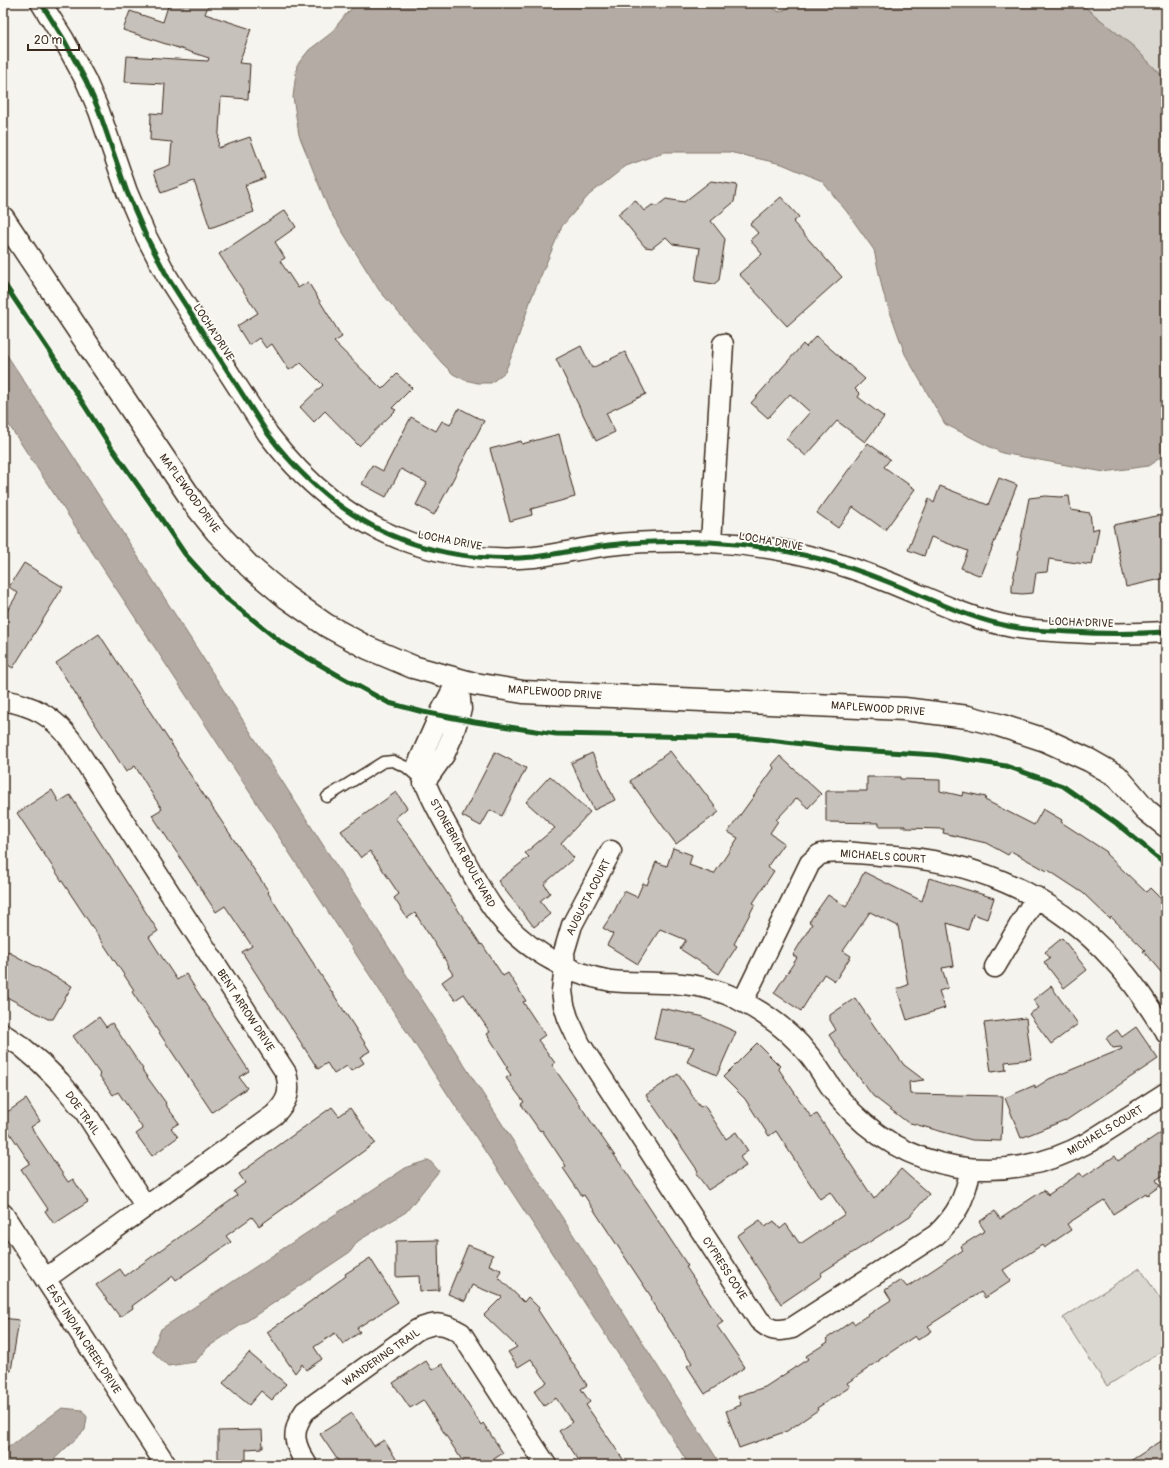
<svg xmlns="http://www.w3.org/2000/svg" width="1169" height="1468" font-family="Pangolin,sans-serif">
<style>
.green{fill:#dad6d0;stroke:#8a8077}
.water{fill:#b4aca4;stroke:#84786e}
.building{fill:#c7c1bb;stroke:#3b2a1e}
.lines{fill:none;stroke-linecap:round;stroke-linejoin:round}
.service-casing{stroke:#3b2a1e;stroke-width:13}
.minor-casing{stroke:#3b2a1e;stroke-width:23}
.tertiary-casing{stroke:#3b2a1e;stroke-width:25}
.service{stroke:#fdfcf7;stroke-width:10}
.minor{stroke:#fdfcf7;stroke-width:20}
.tertiary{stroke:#fdfcf7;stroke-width:22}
.cycleway-casing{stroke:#fdfcf7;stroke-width:8}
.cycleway{stroke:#1b5e20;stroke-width:5}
.labels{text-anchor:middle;stroke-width:3.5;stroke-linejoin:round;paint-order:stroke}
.street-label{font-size:11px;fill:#3b2a1e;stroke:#fdfcf7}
</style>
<rect width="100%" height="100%" fill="#f5f4ee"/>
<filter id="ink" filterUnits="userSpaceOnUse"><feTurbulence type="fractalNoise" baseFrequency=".025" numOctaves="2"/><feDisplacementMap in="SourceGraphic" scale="8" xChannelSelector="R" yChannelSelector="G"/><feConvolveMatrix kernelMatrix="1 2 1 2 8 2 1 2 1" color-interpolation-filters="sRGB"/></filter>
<g filter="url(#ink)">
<!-- green -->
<path class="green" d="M766,3H800L779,12Z
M1073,3H1166V80L1134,47L1086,8Z
M1140,1268L1166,1308V1348L1107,1386L1063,1318Z"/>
<!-- water -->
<path class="water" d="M357,3H766L779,12L800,3H1073L1086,8L1134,47L1166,80V454L1148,466L1104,472L1002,453L945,424L905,354L883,292L874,250L847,212L822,181L782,164L729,152H664L626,166L589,195L562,226L531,299L514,350L505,372L491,383H478L465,380L453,374L442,363L379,290L329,210L299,135L293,97L297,65L309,50L330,34L346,14Z
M3,349L90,482L721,1465H689L643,1392L3,416Z
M429,1160L439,1171L406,1212L358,1241L350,1252L208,1347L195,1362L168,1366L152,1351L161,1329L407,1167Z
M62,1408L82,1410L87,1417L85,1430L48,1465H3V1451Z"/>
<!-- building -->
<path class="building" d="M169,3H209L205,14L251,29L239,63L250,64L248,99L221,97L218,148L250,137L265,178L245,185L254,212L210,228L194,181L161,193L154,171L170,165L172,142L150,140L151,113L163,114L165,84L125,82L127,56L208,61L209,58L123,30L130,11L163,22Z
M711,181L737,185L734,202L711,221L725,239L719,280L714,284L695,281L700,248L673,244L666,237L652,248L645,247L618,214L635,200L644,211L652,205L657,206L666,199L684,202Z
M781,197L799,217L793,222L842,277L787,326L739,274L762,254L750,240L758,233L750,224Z
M285,210L296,227L275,242L285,258L280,261L298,288L308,282L342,337L334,342L382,389L397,374L412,388L392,408L396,410L359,446L325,411L314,422L300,407L323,385L301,363L289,370L272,344L266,348L259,338L249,345L237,326L258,313L219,254Z
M816,336L865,379L855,389L860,394L858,397L884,417L865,442L837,421L806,456L786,439L810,412L790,394L768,418L751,403L803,344L806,347Z
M581,346L592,368L625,352L646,394L606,413L615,432L596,441L556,359Z
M459,408L484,421L434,515L416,505L427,483L401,469L386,497L362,484L372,465L383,471L411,417L436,431L442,421L450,425Z
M559,434L575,497L531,509L532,515L510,521L490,449L521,441L522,444Z
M868,443L890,459L884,467L915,489L885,530L853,507L838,528L817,513Z
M999,478L1017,485L981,576L961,568L968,551L931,537L924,556L908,550L929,499L934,503L940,486L988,505Z
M1046,496L1060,497L1069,496L1071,510L1090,513L1092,530L1099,528L1092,565L1049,559L1047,572L1036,573L1033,593L1022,594L1012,593V585L1029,498Z
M1166,514V578L1126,587L1113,525Z
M24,563L63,587L13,668L3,662V618L18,593L9,587Z
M99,634L178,754L177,755L269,892L268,893L370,1051L360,1057L364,1063L351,1071L347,1066L334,1074L327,1063L318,1069L242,952L252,946L225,906L216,912L152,815L162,809L154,797L135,766L126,772L56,663Z
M670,751L696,785L698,784L719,812L676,844L630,781Z
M495,752L526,768L502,816L490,810L481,826L462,816Z
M592,753L615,800L594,810L571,763Z
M780,756L821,794L808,808L797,798L776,820L778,821L770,833L784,843L767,867L774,871L753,903L755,904L734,944L737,946L719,974L680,949L686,940L660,929L638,964L607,945L613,934L603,928L615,910L624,891L637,897L643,883L647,885L656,862L667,866L673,848L692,855L689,865L714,874L738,838L728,832L774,768L772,765Z
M550,776L590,812L561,843L574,858L544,884L550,893L540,901L550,914L534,927L498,881L529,857L525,853L555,828L526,802Z
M867,777H900V779L940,780V791L962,796L963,792L986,797L985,800L1034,825L1043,809L1062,820L1061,822L1107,852L1106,854L1146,892L1150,888L1166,904V978L1143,951L1145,950L1111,917L1110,919L1083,893L1048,870L1047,871L1011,851L1008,855L986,843L943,833L944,829L905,828V826H879V823L826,822V791H867Z
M52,790L59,802L70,795L158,931L149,937L156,948L177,980L186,974L249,1071L239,1077L247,1088L212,1112L132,992L134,990L17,813Z
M396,792L407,808L395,818L411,838L481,945L482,944L503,976L508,973L526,1001L523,1002L545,1035L538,1040L555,1063L552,1065L646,1201H645L688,1266L686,1267L723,1322L717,1326L745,1367L705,1394L687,1366L692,1363L650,1299L652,1298L584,1195L582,1196L563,1168L566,1166L542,1130L540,1131L521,1104L524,1102L506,1078L511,1075L506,1068L508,1067L487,1034L490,1032L464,994L455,1000L442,982L453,974L448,967L449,966L415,913L407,918L394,898L399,894L370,851L361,858L341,831Z
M864,872L922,901L929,878L994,898L987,919L973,914L968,930L947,923L954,966L942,968L948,988L939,991L945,1008L907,1020L897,989L908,985L898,926L870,912L843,951L851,956L835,981L824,974L801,1011L774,993L797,958L793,955L812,924L809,922L828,895L846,907Z
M1062,938L1087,970L1064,988L1044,962L1050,958L1045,952Z
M3,949L72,986L53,1019H48L3,995Z
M1051,986L1078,1024L1051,1044L1029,1014L1039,1008L1033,1000Z
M855,998L879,1033L880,1032L904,1065L924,1080L909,1082L910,1094L1003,1096L1001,1141L972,1140L907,1122L873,1096L848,1063L829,1035L836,1030L830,1020V1015Z
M661,1008L700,1016L736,1032L717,1075L687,1062L694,1047L654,1039Z
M99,1017L106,1027L112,1023L143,1069L142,1070L166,1103L165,1104L179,1123L171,1128L178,1137L152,1156L136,1134L143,1129L118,1092L113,1095L99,1075L100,1074L73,1036Z
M1026,1018L1031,1059L1005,1062L1006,1070L991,1072L984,1023Z
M1136,1027L1158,1059L1065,1121V1120L1021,1138L1005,1098L1035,1085V1088L1049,1079L1122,1049L1121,1047L1113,1048L1106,1038L1117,1030L1122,1037Z
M757,1043L780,1066L778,1068L811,1117L817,1114L874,1199L901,1169L929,1194L910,1216L821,1273L822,1276L781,1304L737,1236L760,1220L765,1227L774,1221L780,1229L786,1224L800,1244L845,1214L830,1192L820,1199L776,1131L769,1136L745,1099L723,1077Z
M678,1074L700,1107L704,1105L726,1139L736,1132L748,1151L740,1157L746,1166L708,1190L696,1173L698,1171L646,1095Z
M26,1099L40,1121L31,1127L68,1182L73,1179L88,1202L54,1224L45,1211L48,1209L21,1169L30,1163L3,1123V1115Z
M332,1107L339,1116L350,1108L375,1143L259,1226L252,1217L226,1236L231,1242L176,1280L173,1276L132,1306L133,1308L120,1317L96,1285L120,1269L125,1276L237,1196L234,1191L245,1183L239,1174Z
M1166,1129V1173L1156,1180L1160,1186L1147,1195L1146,1193L1113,1214L1104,1200L1067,1224L1071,1230L1044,1248L1042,1245L1003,1270L1011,1281L985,1298L981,1292L928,1326L932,1331L918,1340L915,1336L879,1360V1361L847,1383L850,1387L817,1408L818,1410L787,1431L739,1448L726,1411L741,1405L738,1396L765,1387L808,1359L806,1356L828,1342L826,1339L852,1321L854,1324L891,1300L885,1290L901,1280L907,1287L963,1250L961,1246L985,1231L979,1222L995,1211L1000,1219L1044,1190L1048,1195L1080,1173L1083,1177L1115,1156L1118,1161Z
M438,1240L439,1290L420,1291L419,1276L396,1277V1241Z
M468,1245L493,1255L489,1265L501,1270L498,1277L524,1302L528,1297L539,1308L538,1310L587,1385L581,1389L590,1402L586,1405L627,1465H582L559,1431L572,1422L556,1398L544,1406L534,1391L547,1382L531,1359L518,1367L508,1352L517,1347L484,1315L502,1297L472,1285L465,1301L448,1294Z
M370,1258L398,1302L357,1328L360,1332L343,1344L335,1333L314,1347L322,1359L306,1370L302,1364L295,1373L267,1332L304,1307V1306L346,1276L345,1274Z
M3,1318L19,1320L11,1371H3Z
M249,1353L286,1384L272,1400L261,1391L249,1405L223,1383Z
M426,1361L432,1370L442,1364L481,1425L483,1423L503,1453L485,1465H465L423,1400L410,1408L393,1383Z
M352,1413L374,1446L384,1440L400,1465H341L320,1434Z
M262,1430L263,1448L246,1449V1465H222V1459H218V1431Z
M1166,1438V1465H1124Z"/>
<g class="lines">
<!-- service casing -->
<g class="service-casing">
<path id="service" d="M327,797L383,762L393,761L406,767L420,779"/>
</g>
<!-- minor casing -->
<g class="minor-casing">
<path id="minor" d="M41,3L63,38L86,81L99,111L127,192L146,236L168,278L268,434C306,484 351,522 411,543C450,556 493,561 534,557C559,554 584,548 609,545C643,541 677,541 710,542C768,545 829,558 883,580C922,595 958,614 999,624C1022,630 1046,631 1070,632C1102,634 1134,634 1166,632
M711,542L723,344
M458,680L441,712L418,764C427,791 441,816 455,841C467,864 478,887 493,908C519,946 565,973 611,981C628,983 645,982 662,983C690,983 721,989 745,1003C769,1016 791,1032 808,1054C820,1068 828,1085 840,1099C904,1175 1004,1189 1089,1142L1166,1093
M3,700C34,706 52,715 71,740L286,1073C291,1092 288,1101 274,1115L45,1279
M424,783L444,755L452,737L461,709L458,680
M611,851L572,925L564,952L565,967L562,991L564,1005L568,1018L580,1044L759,1320C771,1331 776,1332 792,1328L936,1235C959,1213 964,1199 971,1169
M995,967L1036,897
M743,1001L810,863C813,861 816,857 819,855C831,849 865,854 879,855C972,859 1050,891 1113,960C1134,982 1150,1008 1166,1033
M3,1034L21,1046L41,1063L60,1082L85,1112L146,1207
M3,1214L166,1465
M307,1465C294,1445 290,1432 305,1411L417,1330C434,1322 444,1322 461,1333L546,1465"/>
</g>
<!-- tertiary casing -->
<g class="tertiary-casing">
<path id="tertiary" d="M3,218L196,506L216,531L249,566L286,597L326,625L368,648L413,667L475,684L523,692L904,709L968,717L999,725L1045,740L1089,760L1117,776L1146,810L1166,826"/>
</g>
<!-- service -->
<use href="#service" class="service"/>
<!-- minor -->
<use href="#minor" class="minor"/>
<!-- tertiary -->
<use href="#tertiary" class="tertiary"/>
<!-- cycleway casing -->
<g class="cycleway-casing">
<path id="cycleway" d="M41,3L63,38L86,81L99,111L127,192L146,236L168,278L268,434C306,484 351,522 411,543C450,556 493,561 534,557C559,554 584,548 609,545C643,541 677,541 710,542C768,545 829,558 883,580C922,595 958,614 999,624C1022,630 1046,631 1070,632C1102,634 1134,634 1166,632
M3,282L52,355L111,447L156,511L185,554L221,594L282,643L343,678L389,703L423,712L475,722L556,734L752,738L843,749L936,755L1006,766L1063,786L1116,823L1166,864"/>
</g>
<!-- cycleway -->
<use href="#cycleway" class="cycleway"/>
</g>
</g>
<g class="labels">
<!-- street labels -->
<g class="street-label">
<text transform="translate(214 332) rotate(57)" y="4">LOCHA DRIVE</text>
<text transform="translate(190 493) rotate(54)" y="4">MAPLEWOOD DRIVE</text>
<text transform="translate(450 540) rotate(11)" y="4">LOCHA DRIVE</text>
<text transform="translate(771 541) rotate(10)" y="4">LOCHA DRIVE</text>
<text transform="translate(1081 622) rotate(2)" y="4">LOCHA DRIVE</text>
<text transform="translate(555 692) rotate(4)" y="4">MAPLEWOOD DRIVE</text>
<text transform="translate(878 708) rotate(4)" y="4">MAPLEWOOD DRIVE</text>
<text transform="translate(463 853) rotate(61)" y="4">STONEBRIAR BOULEVARD</text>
<text transform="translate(883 856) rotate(4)" y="4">MICHAELS COURT</text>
<text transform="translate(588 897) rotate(-63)" y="4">AUGUSTA COURT</text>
<text transform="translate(246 1010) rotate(57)" y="4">BENT ARROW DRIVE</text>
<text transform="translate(83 1113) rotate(54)" y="4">DOE TRAIL</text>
<text transform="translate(1105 1130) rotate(-31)" y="4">MICHAELS COURT</text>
<text transform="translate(725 1268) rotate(57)" y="4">CYPRESS COVE</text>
<text transform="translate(84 1339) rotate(57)" y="4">EAST INDIAN CREEK DRIVE</text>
<text transform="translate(381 1357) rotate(-35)" y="4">WANDERING TRAIL</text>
</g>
</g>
<!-- margin -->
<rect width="1169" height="1468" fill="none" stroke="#fdfcf7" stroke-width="16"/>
<rect x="8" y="8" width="1153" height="1452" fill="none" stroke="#3b2a1e" stroke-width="1.5" filter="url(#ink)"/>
<!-- scale -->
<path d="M28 44v6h51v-6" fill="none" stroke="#3b2a1e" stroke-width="2"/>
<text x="34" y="44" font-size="12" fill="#3b2a1e" stroke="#fdfcf7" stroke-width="3" paint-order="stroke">20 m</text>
</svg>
